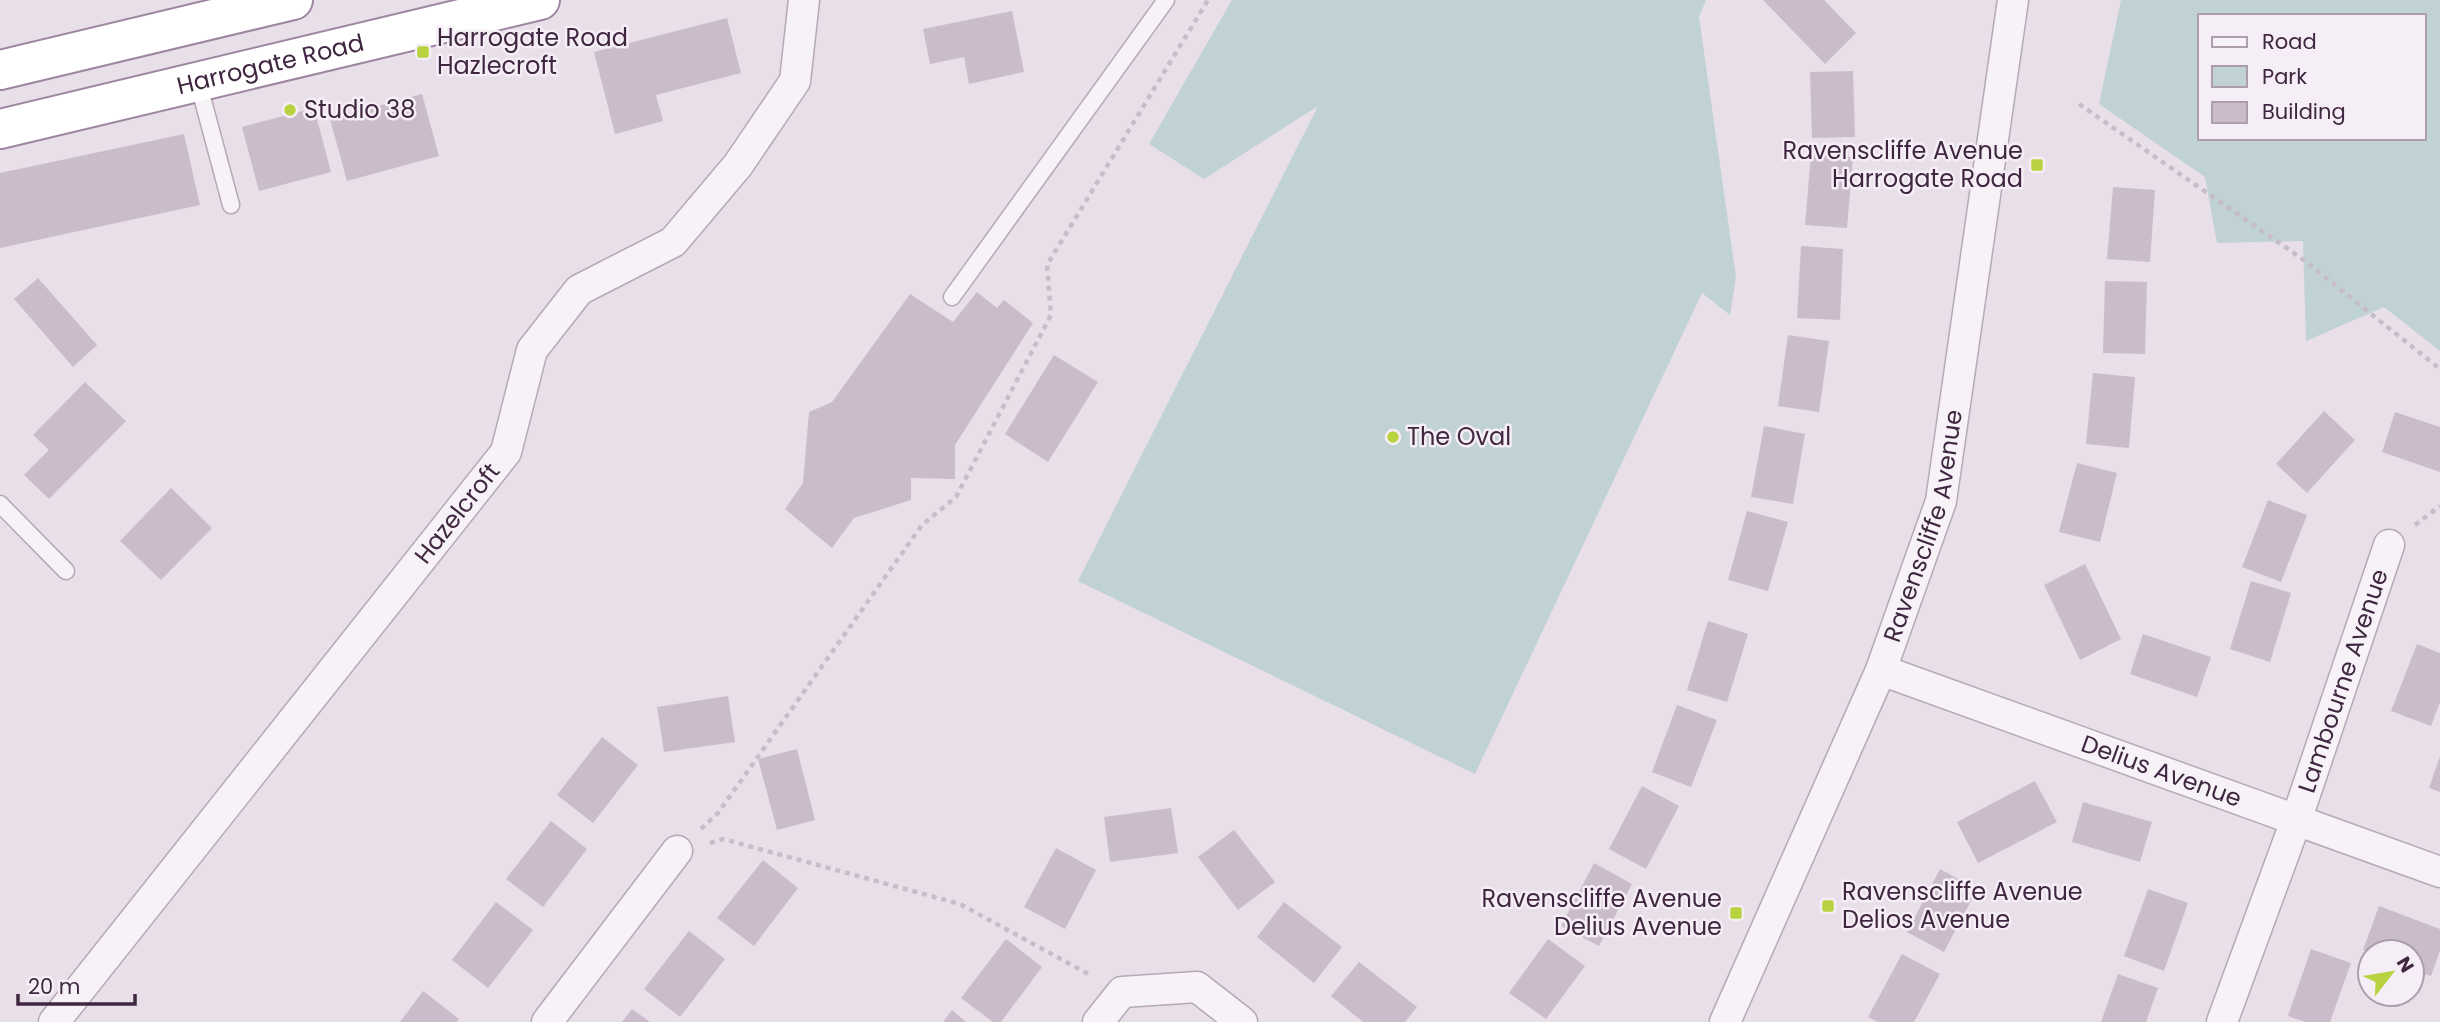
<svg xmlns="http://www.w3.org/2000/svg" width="2440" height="1022" font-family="Poppins,sans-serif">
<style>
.green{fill:#c0d2d3;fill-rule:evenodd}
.building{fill:#cbbccc}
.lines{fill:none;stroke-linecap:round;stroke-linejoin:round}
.lane-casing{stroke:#b6a8b7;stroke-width:19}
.street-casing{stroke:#b6a8b7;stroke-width:33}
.highway-casing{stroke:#9e86a0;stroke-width:42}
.path{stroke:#c7bdc8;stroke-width:4.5;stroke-dasharray:5 5;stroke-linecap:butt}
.lane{stroke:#f7f2f7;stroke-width:16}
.street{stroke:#f7f2f7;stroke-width:30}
.highway{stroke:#fff;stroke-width:38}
.poi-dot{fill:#b8d33f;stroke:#f6eef6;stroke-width:2.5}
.labels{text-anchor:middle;stroke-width:5;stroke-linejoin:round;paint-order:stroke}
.poi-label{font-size:24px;fill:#402741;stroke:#f6eef6;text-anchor:start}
.street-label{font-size:24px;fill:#402741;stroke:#f6eef6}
</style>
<rect width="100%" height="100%" fill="#e8dfe9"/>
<!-- green -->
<path class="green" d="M1232,0H1706L1699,17L1736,277L1730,315L1702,293L1475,774L1078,581L1318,106L1204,179L1149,144Z
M2121,0H2440V351L2384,307L2306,341L2303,241L2217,243L2205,177L2099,104ZM2200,16H2424V138H2200Z"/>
<!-- building -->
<path class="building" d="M1763,0H1824L1856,33L1825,64Z
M1012,11L1024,72L969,84L964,57L930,64L923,29Z
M727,18L741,73L656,95L663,121L615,134L594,52Z
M1853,71L1855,137L1812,138L1810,72Z
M422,94L439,156L347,181L330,119Z
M314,108L331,172L259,191L242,127Z
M184,134L200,205L0,248V173Z
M1811,154L1853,157L1847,228L1805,225Z
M2113,187L2155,190L2150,262L2107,259Z
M1801,246L1843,249L1840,320L1797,318Z
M38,278L97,345L73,367L14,299Z
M2105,281L2147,282L2145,354L2103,353Z
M977,292L997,308L1004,300L1033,323L955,445V479L911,478V500L854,518L832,548L785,509L803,483L809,412L832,402L910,294L953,322Z
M1788,335L1829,341L1819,412L1778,406Z
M1054,355L1098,382L1048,462L1005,434Z
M2093,373L2135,377L2129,448L2086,444Z
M85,382L126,421L49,499L24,475L49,450L33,435Z
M2324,411L2355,440L2307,493L2276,464Z
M2395,412L2440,427V472L2382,452Z
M1764,426L1805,434L1793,504L1751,497Z
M2077,463L2117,473L2100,542L2059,532Z
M171,488L212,528L161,580L120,541Z
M2268,500L2307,515L2281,582L2242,567Z
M1747,511L1788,522L1768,591L1728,580Z
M2085,564L2121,639L2080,660L2044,585Z
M2251,581L2291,593L2270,662L2230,649Z
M1708,621L1748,634L1727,702L1687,690Z
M2143,634L2211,657L2197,697L2130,674Z
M2417,644L2440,653V702L2431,726L2391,711Z
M728,696L735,742L664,752L657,707Z
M1677,705L1717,720L1691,787L1652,772Z
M602,737L638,765L593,823L557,795Z
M797,749L815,820L777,830L758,759Z
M2440,756V792L2429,788Z
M2035,781L2057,822L1978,863L1957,822Z
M1642,786L1679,806L1646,869L1609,849Z
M2083,802L2152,822L2140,862L2072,842Z
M1171,808L1178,853L1110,862L1104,817Z
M551,821L587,849L543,907L506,879Z
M1234,830L1275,882L1238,910L1198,857Z
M1056,848L1096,870L1065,929L1024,907Z
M763,860L798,888L754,946L717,918Z
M1594,863L1632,884L1599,946L1561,926Z
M1940,869L1977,889L1944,952L1907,932Z
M2148,889L2188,903L2164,971L2124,956Z
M496,902L533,930L488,988L452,960Z
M1284,902L1342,947L1314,983L1257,937Z
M2379,906L2440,929V951L2431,976L2412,969V952L2370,953L2363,950Z
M689,931L725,959L680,1017L644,989Z
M1006,939L1042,967L1001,1022H993L961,998Z
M1548,939L1585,966L1546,1019L1509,993Z
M2311,949L2351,963L2330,1022H2305L2288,1016Z
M1902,954L1940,974L1914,1022H1878L1868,1017Z
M1359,962L1417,1007L1405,1022H1363L1331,996Z
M2118,974L2158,988L2146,1022H2101Z
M423,991L459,1019L457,1022H400Z
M632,1009L650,1022H622Z
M952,1010L966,1022H943Z"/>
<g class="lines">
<!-- lane casing -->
<g class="lane-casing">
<path id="lane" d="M198,82L231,205
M952,297L1166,0
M0,504L66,571"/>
</g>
<!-- street casing -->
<g class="street-casing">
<g id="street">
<path id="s1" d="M1881,670L2440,872"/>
<path id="s2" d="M54,1022L506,452L532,350L579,290L673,242L738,165L795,81L804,0"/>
<path d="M547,1022L677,851"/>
<path d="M1098,1022L1122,992L1197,987L1242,1022"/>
<path id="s3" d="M1725,1022L1881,670L1941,501L2013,0"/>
<path id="s4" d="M2222,1022L2297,818L2389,545"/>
</g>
</g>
<!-- highway casing -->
<g class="highway-casing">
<g id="highway">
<path d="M0,70L293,0"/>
<path id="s5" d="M0,129L540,0"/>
</g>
</g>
<!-- path -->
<path class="path" d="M2079,104L2301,258L2440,369
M2415,525L2440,506
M701,829L718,813L922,525L956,497L1051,315L1047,265L1208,0
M710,843L723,839L960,904L1090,975"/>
<!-- lane -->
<use href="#lane" class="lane"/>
<!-- street -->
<use href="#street" class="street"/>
<!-- highway -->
<use href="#highway" class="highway"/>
</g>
<!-- markers -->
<g class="poi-dot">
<rect x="416" y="45" width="14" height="14" rx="3.5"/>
<circle cx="290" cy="110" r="7"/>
<rect x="2030" y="158" width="14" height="14" rx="3.5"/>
<circle cx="1393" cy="437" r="7"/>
<rect x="1821" y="899" width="14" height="14" rx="3.5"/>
<rect x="1729" y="906" width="14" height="14" rx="3.5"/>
</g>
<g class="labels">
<!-- poi labels -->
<g class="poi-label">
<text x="437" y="46">Harrogate Road<tspan x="437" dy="28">Hazlecroft</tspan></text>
<text x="304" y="118">Studio 38</text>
<text x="2023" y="159" text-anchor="end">Ravenscliffe Avenue<tspan x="2023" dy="28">Harrogate Road</tspan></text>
<text x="1407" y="445">The Oval</text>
<text x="1842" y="900">Ravenscliffe Avenue<tspan x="1842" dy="28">Delios Avenue</tspan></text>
<text x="1722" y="907" text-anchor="end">Ravenscliffe Avenue<tspan x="1722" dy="28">Delius Avenue</tspan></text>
</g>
<!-- street labels -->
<g class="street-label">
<text dy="8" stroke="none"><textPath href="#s5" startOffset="278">Harrogate Road</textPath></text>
<text dy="8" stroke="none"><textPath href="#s2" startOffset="649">Hazelcroft</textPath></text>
<text dy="8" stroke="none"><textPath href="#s3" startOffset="536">Ravenscliffe Avenue</textPath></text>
<text dy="8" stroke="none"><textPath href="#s4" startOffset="362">Lambourne Avenue</textPath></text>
<text dy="8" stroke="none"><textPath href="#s1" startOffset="298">Delius Avenue</textPath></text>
</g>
</g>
<!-- legend -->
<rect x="2198" y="14" width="228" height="126" fill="#f6eef6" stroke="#ad9eae" stroke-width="2"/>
<rect x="2212" y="37" width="35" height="10" fill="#f7f2f7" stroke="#ad9eae" stroke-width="2"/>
<text x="2262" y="49" font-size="21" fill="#402741">Road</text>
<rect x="2212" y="66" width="35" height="21" fill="#c0d2d3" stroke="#ad9eae" stroke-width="2"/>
<text x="2262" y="84" font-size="21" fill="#402741">Park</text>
<rect x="2212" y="102" width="35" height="21" fill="#cbbccc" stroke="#ad9eae" stroke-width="2"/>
<text x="2262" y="119" font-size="21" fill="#402741">Building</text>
<!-- north arrow -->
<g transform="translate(2391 973) rotate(59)"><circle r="33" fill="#f6eef6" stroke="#ad9eae" stroke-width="2"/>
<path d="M0-5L12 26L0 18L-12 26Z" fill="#b8d33f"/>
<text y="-10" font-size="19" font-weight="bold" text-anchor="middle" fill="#402741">N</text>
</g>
<!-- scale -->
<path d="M18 994v10h117v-10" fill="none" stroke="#402741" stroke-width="3.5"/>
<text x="28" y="994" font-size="21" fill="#402741" stroke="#f6eef6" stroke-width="5" paint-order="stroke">20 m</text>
</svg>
